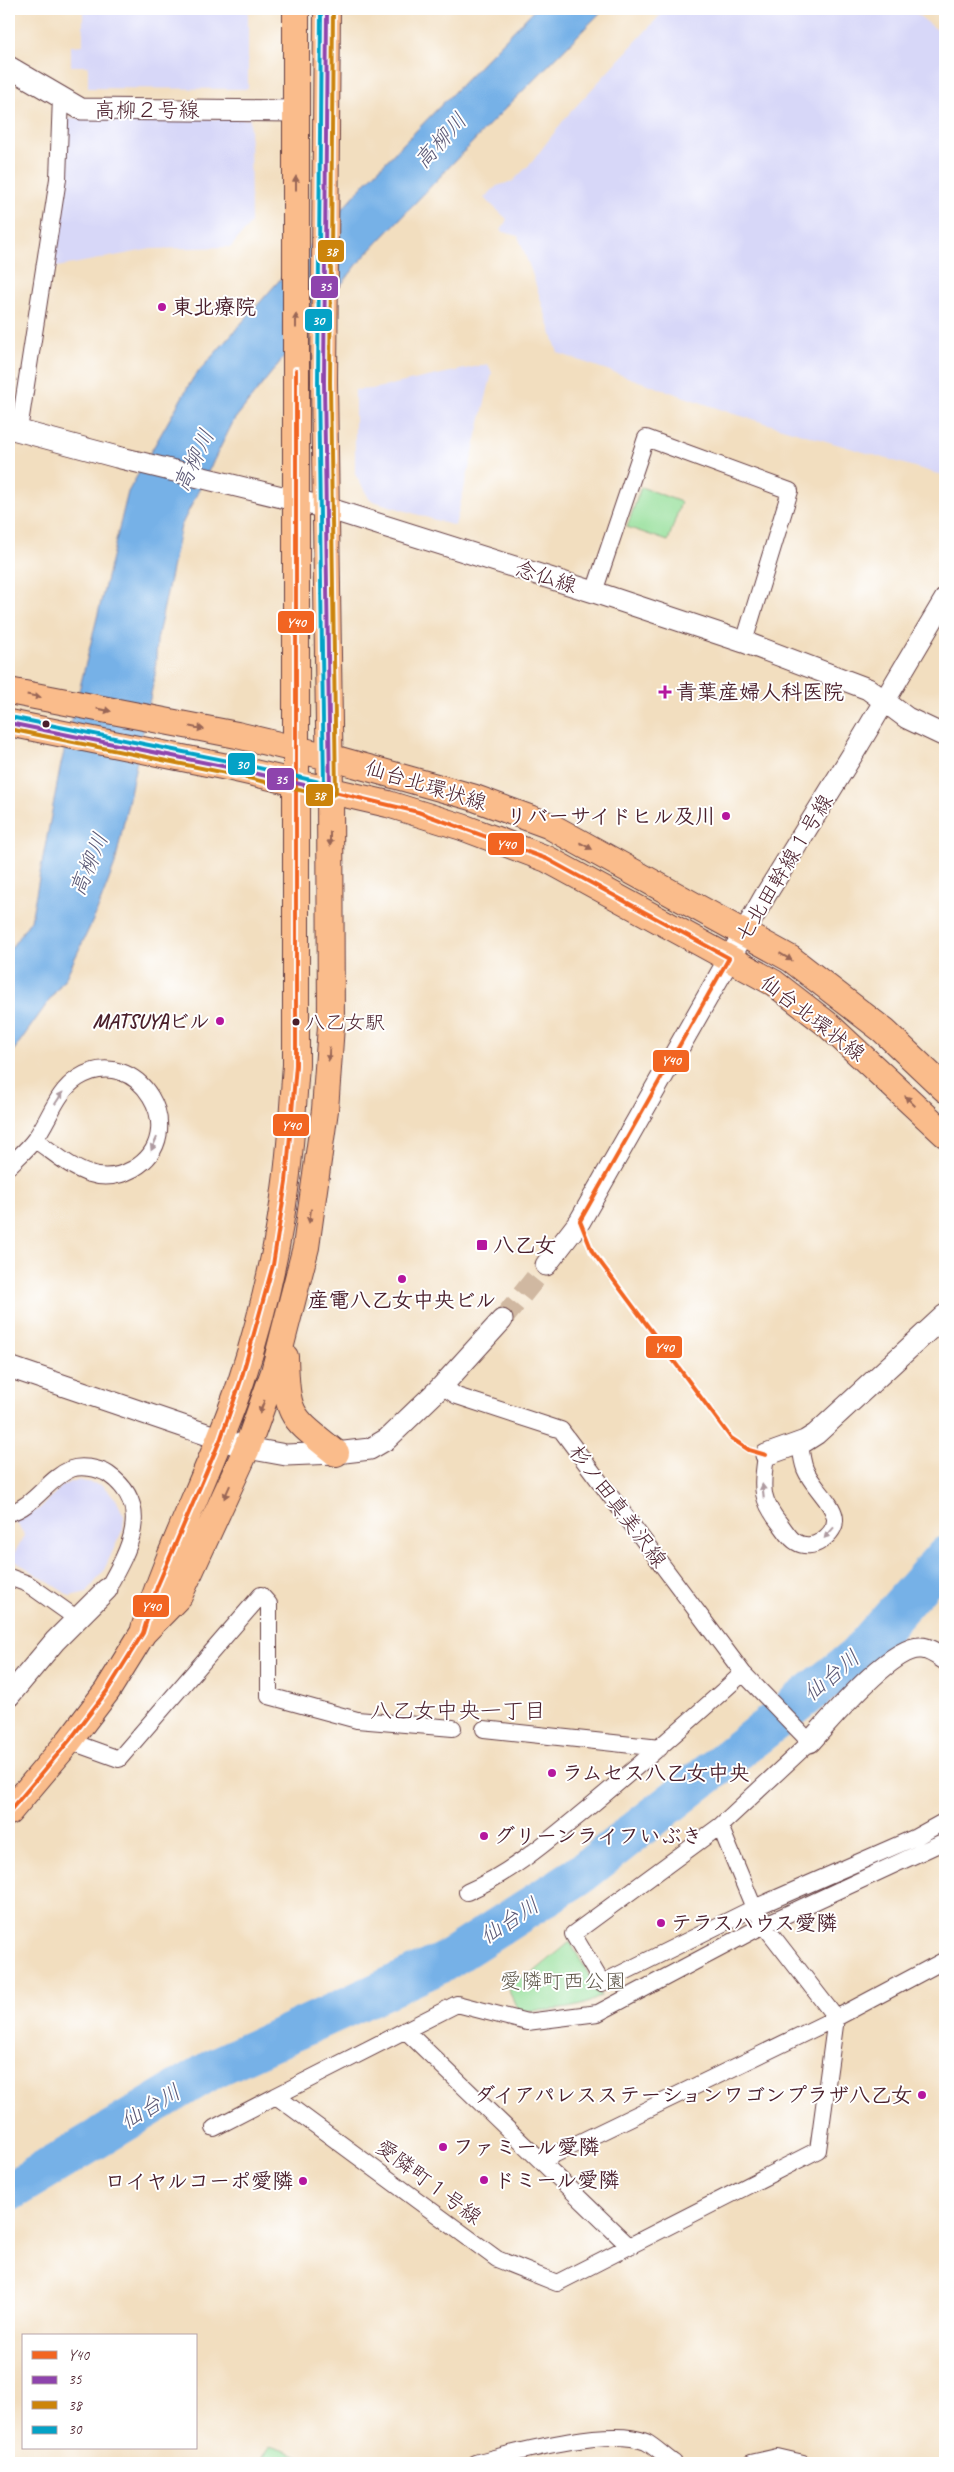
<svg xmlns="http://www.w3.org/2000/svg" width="954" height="2472" font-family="Caveat,'Klee One',sans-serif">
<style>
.built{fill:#d7d7f8}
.green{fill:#95df9a;stroke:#707f62}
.water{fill:#76b1e7;stroke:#606889}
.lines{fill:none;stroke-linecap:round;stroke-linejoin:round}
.river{stroke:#76b1e7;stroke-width:40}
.tertiary-tunnel{stroke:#d0b8a1;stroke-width:21;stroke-dasharray:21 11;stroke-linecap:butt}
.minor-casing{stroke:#633c41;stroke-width:18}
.tertiary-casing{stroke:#633c41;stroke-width:23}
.primary-casing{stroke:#633c41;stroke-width:28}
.minor{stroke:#fff;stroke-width:16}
.tertiary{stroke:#fff;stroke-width:21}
.primary{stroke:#fabc8b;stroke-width:26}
.bus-1-casing{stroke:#fff;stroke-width:8}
.bus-2-casing{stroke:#fff;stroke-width:8}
.bus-3-casing{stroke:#fff;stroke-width:8}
.bus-4-casing{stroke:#fff;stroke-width:8}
.bus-1{stroke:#f26522;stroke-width:4}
.bus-2{stroke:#8e44ad;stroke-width:4}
.bus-3{stroke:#cc840b;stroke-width:4}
.bus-4{stroke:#04a2c6;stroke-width:4}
.oneway{fill:#996656}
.oneway2{fill:#ae9aa0}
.poi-dot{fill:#b5179e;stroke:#fff;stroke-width:2}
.bus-dot{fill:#4a1f2b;stroke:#fff;stroke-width:2}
.labels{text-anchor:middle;stroke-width:4;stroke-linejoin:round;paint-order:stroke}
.bus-label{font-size:20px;fill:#4a1f2b;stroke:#fff;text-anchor:start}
.street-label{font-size:21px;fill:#4a1f2b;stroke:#fff}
.poi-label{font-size:21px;font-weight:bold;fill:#4a1f2b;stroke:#fff;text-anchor:start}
.park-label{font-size:21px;fill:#60594c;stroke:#fff}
.water-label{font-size:22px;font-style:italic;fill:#5c5976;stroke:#fff}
.neighbourhood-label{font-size:22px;fill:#4a1f2b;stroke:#fff}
.line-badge{stroke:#fff;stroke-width:2}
.badge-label{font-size:14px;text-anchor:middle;font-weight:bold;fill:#fff}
</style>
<rect width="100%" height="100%" fill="#fff"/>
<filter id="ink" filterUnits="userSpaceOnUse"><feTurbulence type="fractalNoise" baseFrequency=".02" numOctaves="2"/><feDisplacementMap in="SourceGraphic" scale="10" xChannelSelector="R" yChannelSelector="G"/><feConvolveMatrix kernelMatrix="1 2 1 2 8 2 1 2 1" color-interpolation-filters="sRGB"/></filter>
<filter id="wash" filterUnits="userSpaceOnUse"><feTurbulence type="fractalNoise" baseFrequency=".0096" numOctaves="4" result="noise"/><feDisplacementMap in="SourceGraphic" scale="20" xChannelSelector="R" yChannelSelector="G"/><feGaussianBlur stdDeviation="1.12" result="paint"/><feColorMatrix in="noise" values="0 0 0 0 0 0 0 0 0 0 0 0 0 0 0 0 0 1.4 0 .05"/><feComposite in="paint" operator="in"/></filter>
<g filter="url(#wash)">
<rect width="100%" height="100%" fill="#f2debf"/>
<!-- built -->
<path class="built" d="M83,9H248V89L88,88V66H71V46L83,45Z
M666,9H910L945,36V476L731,413L558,353L531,270L518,236L501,231L507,219L484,198L497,186L513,181L532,162L566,117Z
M67,118L250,119L251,223L231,247L151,249L52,268Z
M488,364L492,373L455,526L370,500L355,474V390L372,389Z
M77,1480L102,1485L116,1499L124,1516L123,1529L103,1572L87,1592L70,1596L11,1558L25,1535L15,1521L39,1509L63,1485Z"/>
<!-- green -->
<path class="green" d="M641,487L681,502L668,541L627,527Z
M570,1942L601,1996C577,2011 546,2011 518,2010L506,1985L535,1971Z
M270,2446L318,2462L319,2463H260Z"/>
<!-- water -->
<path class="water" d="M535,9H604L488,126L360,261L234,420L181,526L157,640L155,675L115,864L95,916L66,977L9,1057V951L31,920L61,764L128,492L193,378L368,180Z"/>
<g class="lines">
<!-- river -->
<path class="river" d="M9,2192L216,2067L442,1963L581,1874L856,1657L945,1556"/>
</g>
</g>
<g filter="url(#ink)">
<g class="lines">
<!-- tertiary-tunnel -->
<path class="tertiary-tunnel" d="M502,1320L546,1265"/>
<!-- minor casing -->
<g class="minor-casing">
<path id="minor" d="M19,430L58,179L61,96
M594,592L646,438L790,491L744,642
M9,1166C17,1158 28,1149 35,1139C50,1119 56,1092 78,1078C137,1041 194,1134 133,1169C120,1176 105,1179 90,1174C70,1168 52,1151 35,1140
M442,1386L457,1396L561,1430L743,1673L810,1742L720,1826L754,1908L764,1925L836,2018L818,2150L557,2283L497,2259L276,2096L457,2004L527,2022L598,2013L764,1925L945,1841
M766,1455C762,1487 759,1498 781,1525C785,1530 790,1539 796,1542C804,1547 814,1546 821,1541C856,1516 816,1496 805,1469C802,1461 801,1451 800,1443
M9,1513C35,1506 47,1479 71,1469C81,1465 98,1468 108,1474C154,1506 129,1550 107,1589
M9,1577L28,1584L76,1618
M484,1729L660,1748
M69,1741L119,1759L261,1595L269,1604V1696L357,1720L453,1728
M720,1826L573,1934L602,1983L754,1908L916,1837L945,1821
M467,1892C513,1872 550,1839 588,1808C641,1764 692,1719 743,1673
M405,2030L629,2246
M214,2128L276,2096
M541,2161L836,2018L945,1960
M475,2463C514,2453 609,2426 646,2442C655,2447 665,2457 674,2463
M751,2463L777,2457L803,2463"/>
</g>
<!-- tertiary casing -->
<g class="tertiary-casing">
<path id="tertiary" d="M9,67L81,109L296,111
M9,428L117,457L327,508L594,592L744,642L868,689L907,718L945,736
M546,1265L580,1221L765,896L859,744L945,599
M9,1367L247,1448L286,1455L336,1453L370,1449L387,1439L442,1386L502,1320
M766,1455L805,1441L816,1434L945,1315
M9,1696L55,1641L107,1589
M810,1742C830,1720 891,1646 921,1648C929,1648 939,1655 945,1659"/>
</g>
<!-- primary casing -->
<g class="primary-casing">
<path id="primary" d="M9,691L237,735L329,757L472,797L548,825L791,959L884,1031L945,1089
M9,723L232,768L388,804L462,827L547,859L774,983L827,1024L945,1134
M285,1357C287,1418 290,1416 336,1453
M144,1629C170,1544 213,1466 241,1382C262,1317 278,1250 286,1182C291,1144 293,1104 296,1065V9
M9,1812L69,1741L107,1691L143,1633L179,1596L247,1448L274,1372L306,1247L325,1110L331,1026L330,791L324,382L327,9"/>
</g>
<!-- minor -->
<use href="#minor" class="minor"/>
<!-- tertiary -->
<use href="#tertiary" class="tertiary"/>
<!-- primary -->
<use href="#primary" class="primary"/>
<!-- bus-1 casing -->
<g class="bus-1-casing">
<path id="bus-1" d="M330,791L418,812L547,859L729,958L580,1221
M580,1221L592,1251L731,1438L749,1450L766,1455
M9,1812L69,1741L107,1691L143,1633L157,1587L221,1438L241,1380L273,1265L286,1182L296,1065V370"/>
</g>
<!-- bus-2 casing -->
<g class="bus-2-casing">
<path id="bus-2" d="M9,723L232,768L330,791L324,382L327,9"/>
</g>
<!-- bus-3 casing -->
<g class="bus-3-casing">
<path id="bus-3" d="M9,729L231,774L329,797L336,793L330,382L333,9"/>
</g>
<!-- bus-4 casing -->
<g class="bus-4-casing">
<path id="bus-4" d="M10,717L233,762L324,783L318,382L321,9"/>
</g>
<!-- bus-1 -->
<use href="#bus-1" class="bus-1"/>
<!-- bus-2 -->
<use href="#bus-2" class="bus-2"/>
<!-- bus-3 -->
<use href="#bus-3" class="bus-3"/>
<!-- bus-4 -->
<use href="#bus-4" class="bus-4"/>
</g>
<!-- one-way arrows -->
<defs><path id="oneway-solid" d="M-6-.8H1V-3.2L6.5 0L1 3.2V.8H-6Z" transform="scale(1.25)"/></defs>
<g class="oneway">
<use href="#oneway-solid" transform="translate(296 183) rotate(-90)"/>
<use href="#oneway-solid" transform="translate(296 321) rotate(-90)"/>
<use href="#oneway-solid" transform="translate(34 696) rotate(11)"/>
<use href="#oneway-solid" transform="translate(104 710) rotate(11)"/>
<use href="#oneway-solid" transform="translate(197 728) rotate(11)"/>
<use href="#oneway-solid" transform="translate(330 839) rotate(90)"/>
<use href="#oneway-solid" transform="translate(586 846) rotate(28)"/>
<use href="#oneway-solid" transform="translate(786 957) rotate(31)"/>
<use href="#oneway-solid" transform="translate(329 1054) rotate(94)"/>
<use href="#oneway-solid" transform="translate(910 1101) rotate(-136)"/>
<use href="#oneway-solid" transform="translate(310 1216) rotate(98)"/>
<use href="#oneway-solid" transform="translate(262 1407) rotate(110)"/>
<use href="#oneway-solid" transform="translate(227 1492) rotate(114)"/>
</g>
<g class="oneway2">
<use href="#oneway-solid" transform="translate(59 1098) rotate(-57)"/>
<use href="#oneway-solid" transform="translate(154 1144) rotate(114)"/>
<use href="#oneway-solid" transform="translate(763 1491) rotate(-96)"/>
<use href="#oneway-solid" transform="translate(829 1533) rotate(132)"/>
</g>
</g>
<!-- markers -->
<g class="poi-dot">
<circle cx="162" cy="307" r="5"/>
<path d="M662.5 684.5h5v5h5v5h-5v5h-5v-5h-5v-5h5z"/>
<circle cx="726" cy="816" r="5"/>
<circle cx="220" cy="1021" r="5"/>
<rect x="476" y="1239" width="12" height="12" rx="2.5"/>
<circle cx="402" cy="1279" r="5"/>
<circle cx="552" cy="1773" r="5"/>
<circle cx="484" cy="1836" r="5"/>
<circle cx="661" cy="1923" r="5"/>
<circle cx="922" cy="2095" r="5"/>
<circle cx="443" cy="2147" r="5"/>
<circle cx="484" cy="2180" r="5"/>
<circle cx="303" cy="2181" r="5"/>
</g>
<g class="bus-dot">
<circle cx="46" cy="724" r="4.5"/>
<circle cx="296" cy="1022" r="4.5"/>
</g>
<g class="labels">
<!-- bus labels -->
<g class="bus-label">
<text x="305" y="1029">八乙女駅</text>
</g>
<!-- street labels -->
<g class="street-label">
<text x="147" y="117">高柳２号線</text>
<text transform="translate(546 577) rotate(17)" y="7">念仏線</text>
<text transform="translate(426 785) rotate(17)" y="7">仙台北環状線</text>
<text transform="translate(784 868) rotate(-59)" y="7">七北田幹線１号線</text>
<text transform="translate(813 1018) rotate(38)" y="7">仙台北環状線</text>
<text transform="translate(618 1506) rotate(53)" y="7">杉ノ田真美沢線</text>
<text transform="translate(429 2182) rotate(37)" y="7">愛隣町１号線</text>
</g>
<!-- poi labels -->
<g class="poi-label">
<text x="172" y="314">東北療院</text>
<text x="676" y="699">青葉産婦人科医院</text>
<text x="716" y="823" text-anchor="end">リバーサイドヒル及川</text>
<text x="210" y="1028" text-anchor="end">MATSUYAビル</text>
<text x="493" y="1252">八乙女</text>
<text x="402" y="1307" text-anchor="middle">産電八乙女中央ビル</text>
<text x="562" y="1780">ラムセス八乙女中央</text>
<text x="494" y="1843">グリーンライフいぶき</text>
<text x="671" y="1930">テラスハウス愛隣</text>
<text x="912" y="2102" text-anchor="end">ダイアパレスステーションワゴンプラザ八乙女</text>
<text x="453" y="2154">ファミール愛隣</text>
<text x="494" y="2187">ドミール愛隣</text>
<text x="293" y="2188" text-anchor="end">ロイヤルコーポ愛隣</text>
</g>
<!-- park labels -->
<g class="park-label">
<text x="563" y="1988">愛隣町西公園</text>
</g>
<!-- water labels -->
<g class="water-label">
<text transform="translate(440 140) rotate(-48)" y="8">高柳川</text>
<text transform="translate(193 460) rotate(-64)" y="8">高柳川</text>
<text transform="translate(88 864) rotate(-67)" y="8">高柳川</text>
<text transform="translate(831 1675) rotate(-40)" y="8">仙台川</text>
<text transform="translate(509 1920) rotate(-33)" y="8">仙台川</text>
<text transform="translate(150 2106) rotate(-31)" y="8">仙台川</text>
</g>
<!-- neighbourhood labels -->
<g class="neighbourhood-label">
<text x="458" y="1718">八乙女中央一丁目</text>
</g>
</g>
<g class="line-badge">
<rect x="317" y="239" width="28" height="24" rx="5" fill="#cc840b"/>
<rect x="310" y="275" width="29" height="24" rx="5" fill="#8e44ad"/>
<rect x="304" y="308" width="29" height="24" rx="5" fill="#04a2c6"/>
<rect x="277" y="610" width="38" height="24" rx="5" fill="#f26522"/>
<rect x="227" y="752" width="29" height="24" rx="5" fill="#04a2c6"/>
<rect x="266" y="767" width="29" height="24" rx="5" fill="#8e44ad"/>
<rect x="305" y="783" width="29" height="24" rx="5" fill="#cc840b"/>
<rect x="487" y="832" width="38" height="24" rx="5" fill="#f26522"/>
<rect x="652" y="1049" width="38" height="24" rx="5" fill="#f26522"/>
<rect x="272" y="1113" width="38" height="24" rx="5" fill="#f26522"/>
<rect x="645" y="1335" width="38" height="24" rx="5" fill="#f26522"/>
<rect x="132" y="1594" width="38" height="24" rx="5" fill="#f26522"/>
</g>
<g class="badge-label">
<text x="331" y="256">38</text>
<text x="325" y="291">35</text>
<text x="318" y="325">30</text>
<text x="296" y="627">Y40</text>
<text x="242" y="769">30</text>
<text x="281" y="784">35</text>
<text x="319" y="800">38</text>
<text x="506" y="849">Y40</text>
<text x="671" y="1065">Y40</text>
<text x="291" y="1130">Y40</text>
<text x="664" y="1352">Y40</text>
<text x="151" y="1611">Y40</text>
</g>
<!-- margin -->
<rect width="954" height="2472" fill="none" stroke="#fff" stroke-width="30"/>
<!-- legend -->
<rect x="22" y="2334" width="175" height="115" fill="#ffffff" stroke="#b7a5aa"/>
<rect x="32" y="2351" width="25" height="8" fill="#f26522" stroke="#b7a5aa"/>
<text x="68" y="2360" font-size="15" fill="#4a1f2b">Y40</text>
<rect x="32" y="2376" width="25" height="8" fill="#8e44ad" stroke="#b7a5aa"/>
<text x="68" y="2384" font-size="15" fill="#4a1f2b">35</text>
<rect x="32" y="2401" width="25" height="8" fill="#cc840b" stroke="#b7a5aa"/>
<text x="68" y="2410" font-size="15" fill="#4a1f2b">38</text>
<rect x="32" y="2426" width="25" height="8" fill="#04a2c6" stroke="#b7a5aa"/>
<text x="68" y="2434" font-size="15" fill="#4a1f2b">30</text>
</svg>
